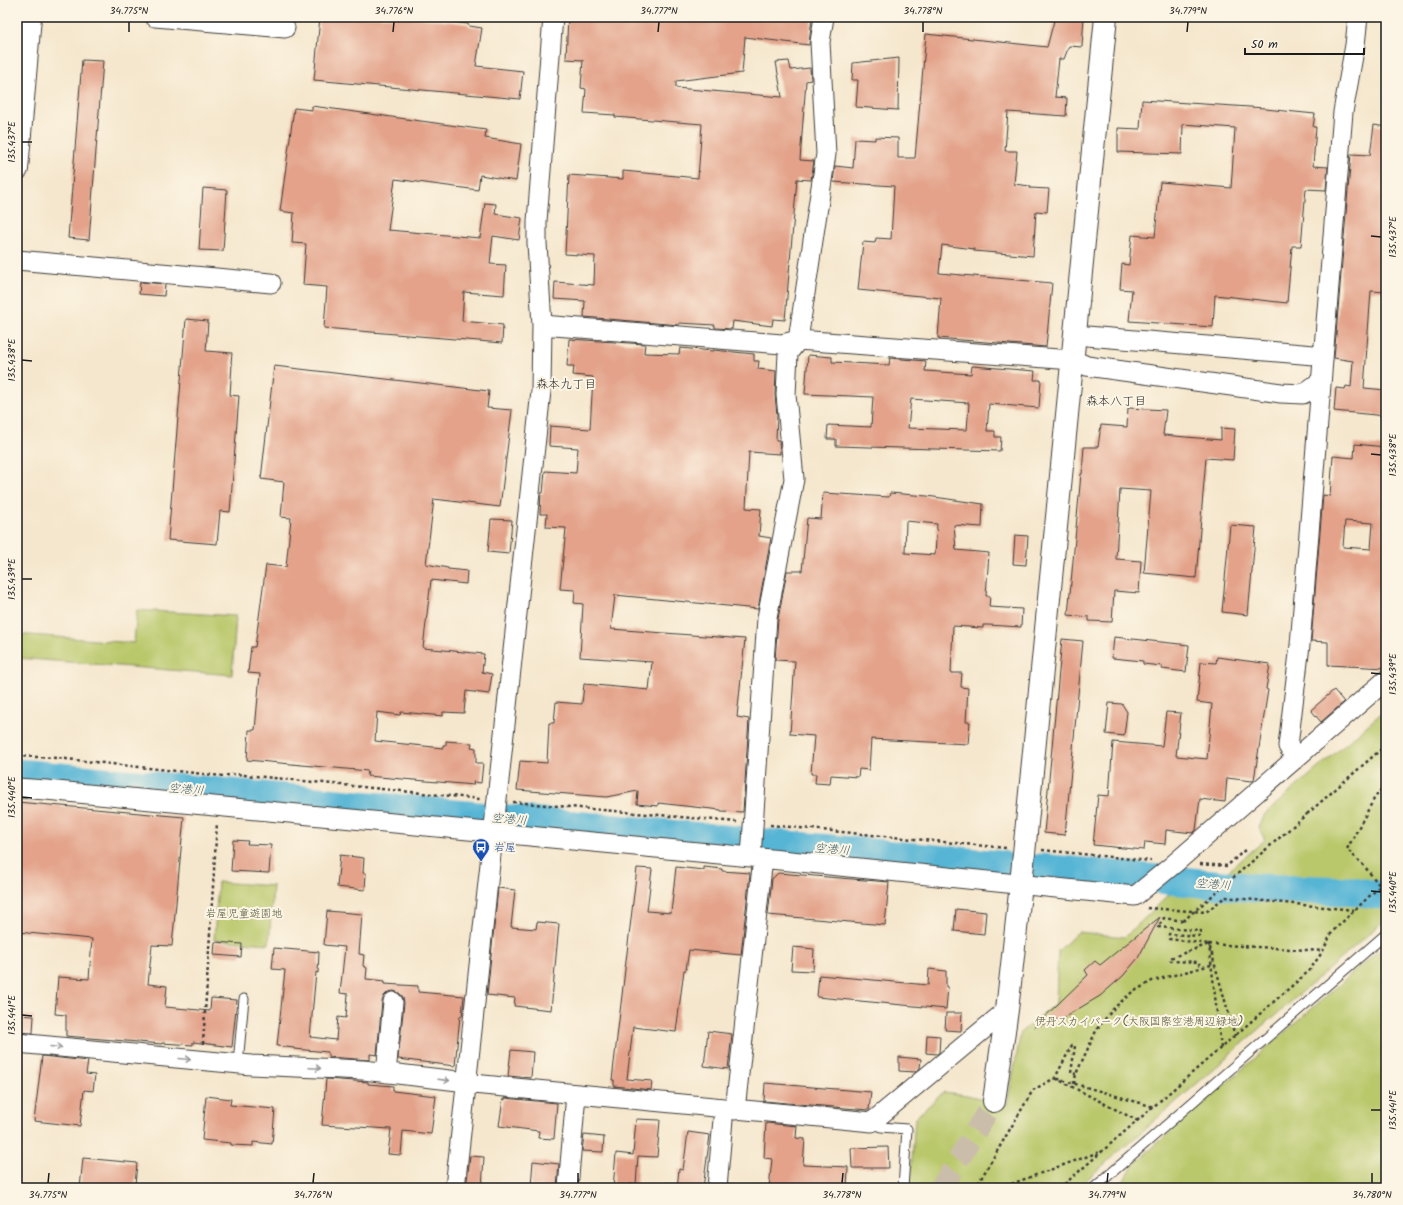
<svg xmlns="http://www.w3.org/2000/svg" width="1403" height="1205" font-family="Kalam,'Klee One',sans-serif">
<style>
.green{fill:#b9c86b;stroke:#6a7244}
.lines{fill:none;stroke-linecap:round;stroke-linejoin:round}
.river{stroke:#56b5d5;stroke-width:29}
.building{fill:#e3a289;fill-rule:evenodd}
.tertiary-tunnel{stroke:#cabeaa;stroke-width:22;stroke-dasharray:22 11;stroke-linecap:butt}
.service-casing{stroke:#3d3a37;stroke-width:11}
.minor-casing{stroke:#3d3a37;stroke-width:21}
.tertiary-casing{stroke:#3d3a37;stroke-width:24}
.path{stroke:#3d3a37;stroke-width:2.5;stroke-dasharray:3 3;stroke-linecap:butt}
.service{stroke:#fff;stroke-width:9}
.minor{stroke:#fff;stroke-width:19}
.tertiary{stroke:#fff;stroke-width:22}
.path-bridge{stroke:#3d3a37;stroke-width:2.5;stroke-dasharray:3 3;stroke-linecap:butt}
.oneway{stroke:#999}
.ticks{fill:none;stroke:#1c1c1c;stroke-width:1.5}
.labels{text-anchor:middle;stroke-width:4;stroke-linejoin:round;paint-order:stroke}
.transit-label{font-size:11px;fill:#164399;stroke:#fcf5e5;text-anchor:start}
.park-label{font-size:11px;fill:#535838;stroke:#fcf5e5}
.neighbourhood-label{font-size:12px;fill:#1c1c1c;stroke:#fcf5e5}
.water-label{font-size:12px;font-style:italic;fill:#335966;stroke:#fcf5e5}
.neatline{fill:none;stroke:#1c1c1c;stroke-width:1.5}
.ticks-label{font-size:10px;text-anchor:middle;fill:#1c1c1c}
</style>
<rect width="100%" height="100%" fill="#fcf5e5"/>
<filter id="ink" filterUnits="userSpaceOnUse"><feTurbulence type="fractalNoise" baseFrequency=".025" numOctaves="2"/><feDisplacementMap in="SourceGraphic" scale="8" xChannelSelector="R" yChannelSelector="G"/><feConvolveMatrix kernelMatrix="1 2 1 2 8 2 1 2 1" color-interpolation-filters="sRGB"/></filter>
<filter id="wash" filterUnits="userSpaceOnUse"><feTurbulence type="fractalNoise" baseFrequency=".012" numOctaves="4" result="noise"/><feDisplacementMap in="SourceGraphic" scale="16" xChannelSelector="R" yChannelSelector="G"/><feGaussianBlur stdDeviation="0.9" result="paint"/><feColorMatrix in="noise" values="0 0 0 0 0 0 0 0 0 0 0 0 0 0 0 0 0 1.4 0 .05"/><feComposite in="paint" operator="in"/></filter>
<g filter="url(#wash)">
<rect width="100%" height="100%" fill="#f5e7cd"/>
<!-- green -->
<path class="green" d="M137,610L236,616L232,675L17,658V634L134,643Z
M1386,709V919L1077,1188H910L915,1118L944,1092L967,1095L1007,1105L1021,1032L1056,1003L1058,951L1078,932L1125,937L1174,890L1198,872L1226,873L1265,840L1259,828L1265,814Z
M218,882L273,886L269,944L214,940Z
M1386,944V1188H1118C1125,1180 1129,1171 1136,1162Z"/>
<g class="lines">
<!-- river -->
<path class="river" d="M17,773L1001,865
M1040,868L1255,888L1352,891L1386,896"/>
</g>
<g id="blocks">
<!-- building -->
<path class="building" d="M320,17H411L468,24L469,26L482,28L476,66L523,71L520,99L314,80Z
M568,17H812L809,45L745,37L742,73L676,81V88L782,97L776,62L789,61L791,70L810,68L811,80L806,81L800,160L814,161L811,180L797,179L785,320L773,319L772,326L733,321L732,329L715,328V325L679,323V325L584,317L585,301L554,299L555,282L594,285L595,256L565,254L569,175L623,179V171L698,178L702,124L615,117V115L584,113L586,89L581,88L583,60L566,59Z
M1055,17H1084L1082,47L1069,46L1064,59H1059L1055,97L1067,98L1066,116L1008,112L1005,151H1017L1014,184L1030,186V188L1049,189L1047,212L1036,211L1033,256L974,251V249L942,245L939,273L1052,283L1046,347L938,338L941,298L858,290L863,242L875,243L876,238L891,239L894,186L833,182L835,166L853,168L855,139L875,140V137L898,138V158H915L926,34L1047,47Z
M899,58L898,110L856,107L858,80H852L853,63Z
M82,60L103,61L89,240L68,238Z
M1142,100L1265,108V109L1315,114L1313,127H1316L1313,166L1328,167L1326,190L1306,189L1301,246H1292L1287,303L1215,295L1213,327L1129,321L1132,290L1120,289L1122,264L1129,265L1132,235L1155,237L1160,182L1231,188L1234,145L1235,128L1183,124L1182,154L1118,152V128L1140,129Z
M312,106L486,130L485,138L521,144L516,181L480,175L478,190L395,179L388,230L480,238L485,203L496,204L495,214L522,218L519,240L493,236L490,264L506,265L504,295L464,292L462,321L503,325L502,343L324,328L327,287L303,285L306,244L292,243L294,213L280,211L294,108L312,110Z
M1374,125L1386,127V292L1371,291L1364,388L1386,390V416L1334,411L1336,388L1345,389L1346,386L1351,387L1353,361L1334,358L1351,154L1370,155Z
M203,188L227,190L223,251L199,250Z
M140,282L165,284L164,296L139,294Z
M186,319L208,321L206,351L232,353L231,363L232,364L230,395L239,396L230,512L220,511L217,544L168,540Z
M569,339L645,344L644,353L679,354L680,348L713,351V350L754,354V361H759L758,369L776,371L775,395L777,415L776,440H779L780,454L749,452L746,508L761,509L759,536L771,538L758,609L615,595L611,629L745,639L737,717L749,719L743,812L721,811V810L658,803V806L637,804L638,791L606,797L517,790L520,761L547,763L549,723H554L556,702L582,704L584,684L649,690L652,662L580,657L583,604L574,603L575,590L560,589L566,528L546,527L547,514H540L541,493H543L545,471L576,473L578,448L549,446L550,426L590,429L593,377L573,375L574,366H567Z
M808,355L832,357V362L889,365L890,358L926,361L925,371L971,374L972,366L1035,371L1034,380H1041L1039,408L989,404L987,431H995V437H1001L1000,451L836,446V439H827L828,425L871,427L873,397L805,394ZM911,399L969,403L967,430L908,428Z
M274,366L489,391L487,408L512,410L500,507L434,499L426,564L448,568V569L467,571L466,584L431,580L423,648L484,654L482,672L492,674L489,694L466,691L464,713L443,712V716L401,712L400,715L377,712L375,741L443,748V745H446V741L472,743L471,747L476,748V763H483L481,783L473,782L474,785L367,776L368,771L247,760L249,730H255L260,674L248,673L251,647H255L266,565L286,567L291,518L281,517L284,482L261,479Z
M1128,408L1166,410L1163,435L1221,440V428L1235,429L1233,460L1206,458L1196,578L1144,573L1151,491L1120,489L1116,559L1141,561L1139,593L1114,591L1112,622L1089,621V617L1068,615L1081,474H1082L1084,447H1098L1101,425L1127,427Z
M1355,444L1386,447V668L1328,665V642L1311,641L1323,495L1330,496L1333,456L1354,458ZM1345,521L1373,523L1371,549L1343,547Z
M823,493L889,497L890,493L927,496L983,504L982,527L954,525L956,550L989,553L986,596H990L989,607L1022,609L1021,627L988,625H983V628L953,626L951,673H962L961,687L968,688L966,722H970L968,744L871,739L869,770L859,769L858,777L831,775L830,784L815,783L816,774H811L814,736L790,734L795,661L775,660L778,619L787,571H802L807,518L821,519ZM906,521L937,524L935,555L905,553Z
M491,519L512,520L509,554L488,552Z
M1230,525L1256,527L1248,615L1222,612Z
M1015,535L1028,536L1026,565L1013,564Z
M1114,637L1189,645L1186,672L1162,669V666L1143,664V661L1112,658Z
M1062,639L1083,641L1065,835L1044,833Z
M1217,657L1270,664L1266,689L1268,690L1254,780L1252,781L1227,778L1225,802L1200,799L1196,830L1193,833L1166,830L1165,844L1145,842L1144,850L1093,845L1098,795L1109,796L1113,742L1162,746L1166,712L1181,713L1176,756L1207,759L1212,704L1197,702L1201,662L1216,663Z
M1334,690L1344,702L1321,722L1311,710Z
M1109,703L1122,704L1127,712L1124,736L1106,734Z
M17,802L184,817L172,946L152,945L148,984L167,986L165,1007L210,1011L211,998L237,1000L232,1047L193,1042V1045L162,1043V1044L66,1036V1015L55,1014L58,977L89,979L92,939L17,932Z
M233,840L248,841L247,844L271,845L269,873L231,871Z
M340,855L364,858L363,873H366L365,890L337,887Z
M676,867L704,870V867L722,869V871L750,873L741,955L689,950L686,970H684L676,1032L633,1027L627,1079L652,1081L651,1090L614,1086V1080H612L637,868L652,869L647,911L671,913Z
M778,873L889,882L885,925L768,915L772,879Z
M498,888L515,890L511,927L536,929L537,922L559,924L551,1010L514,1006L515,998L487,995Z
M956,909L986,912L984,934L954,931Z
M327,911L362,914L359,954L364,955L363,966L367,968L366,979L385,981L384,984L418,986V992L464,996L462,1016H460L455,1066L398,1059L404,1003L403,997L399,993L394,991L388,992L384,996L382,1001L377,1055L370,1054V1060L328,1057V1052L294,1049V1048L277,1046L285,970L272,969L274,948L319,952L318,973L316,972L310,1037L336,1040L338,1017L346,1018L348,994L340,993L345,947L324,945Z
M1160,917L1138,958L1123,976L1100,996L1063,1018L1034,1027L1088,975L1085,970L1095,961L1100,965Z
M215,942L242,944L241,957L214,955Z
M793,947L814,949L813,971L791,970Z
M929,969L946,971V987H948L946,1009L817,997L819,975L928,985Z
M946,1013H962L961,1031L945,1030Z
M17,1015L34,1016L33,1033L17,1032Z
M708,1031L732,1034L728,1069L704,1066Z
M927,1035L940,1036L939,1053L937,1054L926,1053Z
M511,1050L533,1052L531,1078L508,1076Z
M42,1056L88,1061L86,1074L95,1075L93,1091L84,1090L80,1126L34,1121Z
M899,1057L921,1059L920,1068L915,1072L899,1071Z
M326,1079L368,1082V1084L393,1086V1091L436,1096L431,1134L403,1131L401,1155L388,1154L391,1129L322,1125Z
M765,1083L871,1092L869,1110L764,1101Z
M206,1096L231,1099L230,1105L275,1109L272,1144L253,1142V1146L231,1145V1143L202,1140Z
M505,1098L557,1103L554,1139L538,1138L539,1131L499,1126L503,1099L505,1100Z
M636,1119L660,1120L657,1157L638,1156L636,1185L630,1184L629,1188H613L616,1153L633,1155Z
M766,1123L797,1126L796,1138L805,1139L803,1165L848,1167L847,1188H769L772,1159L764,1158Z
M688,1132L710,1135L703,1188H677L679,1169L683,1170Z
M584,1135L604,1137L603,1152L582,1151Z
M888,1147L889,1168H852L851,1148Z
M470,1156L484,1157L482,1188H466Z
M83,1158L137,1163L135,1185L114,1183V1188H80Z
M533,1161L559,1164L557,1188L531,1186Z"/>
</g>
</g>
<g filter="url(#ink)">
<use href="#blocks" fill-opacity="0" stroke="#3d3a37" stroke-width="1"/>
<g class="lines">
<!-- tertiary-tunnel -->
<path class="tertiary-tunnel" d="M941,1188L994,1101"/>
<!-- service casing -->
<g class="service-casing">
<path id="service" d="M238,1063L244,999
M875,1119L881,1127L907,1129L903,1188
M1094,1188L1386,934"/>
</g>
<!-- minor casing -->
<g class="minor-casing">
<path id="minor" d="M155,17L285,28
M17,260L271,283
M542,325L782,344L798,340L1073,360L1087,366L1281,393L1303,394L1321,381
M1075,335L1314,355
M1296,759L1288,746L1300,645L1343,112L1355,45L1358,17
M17,788L46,790L751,857L1135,896L1174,864L1386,680
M751,857L767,618L794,479L786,395L788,353L798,340L826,154L820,42L824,17
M17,1043L251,1065L363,1070L467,1082L473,1084L872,1122L1007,1010
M386,1073L393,1002
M735,1110L763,858
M455,1188L541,391L542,325L537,243V221L553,17
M568,1188L576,1094
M717,1188L724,1108"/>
</g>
<!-- tertiary casing -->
<g class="tertiary-casing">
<path id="tertiary" d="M17,169L30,17
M994,1101L1007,1010L1021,884L1106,17"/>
</g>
<!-- path -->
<path class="path" d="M17,756L57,758L222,776L235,774L480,799
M513,802L737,822
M1307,814L1386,745
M770,825L1006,848
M1042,850L1151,861
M1200,864L1227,866L1246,849
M1380,886L1386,881
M1147,908L1206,912L1225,897L1354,910
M1183,921L1164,918L1158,927L1201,931L1200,936L1169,934V939L1209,944L1170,958L1171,961L1199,962L1200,967
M1209,944L1323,951
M203,1044L217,823
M1221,1048L1209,944L1235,1036
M1074,1084L1076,1074L1097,1029L1114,1008L1131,993L1152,981L1211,965
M1138,1121L1055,1078L1154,1107
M974,1188L979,1182L1033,1090L1055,1078L1072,1045L1075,1046L1071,1073L1076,1074
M1000,1188L1102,1151
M1060,1188L1309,971L1323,951L1332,932L1380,886L1365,867L1347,849L1374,799L1386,783"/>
<!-- service -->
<use href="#service" class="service"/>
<!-- minor -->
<use href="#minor" class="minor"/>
<!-- tertiary -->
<use href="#tertiary" class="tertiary"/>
<!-- path-bridge -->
<path class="path-bridge" d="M1183,921L1307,814"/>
</g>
<!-- one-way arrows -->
<defs><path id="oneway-shaft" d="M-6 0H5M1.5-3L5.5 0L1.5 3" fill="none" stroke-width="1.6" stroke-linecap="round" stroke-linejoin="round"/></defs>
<g class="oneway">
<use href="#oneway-shaft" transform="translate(56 1047) rotate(5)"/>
<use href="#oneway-shaft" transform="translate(185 1059) rotate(5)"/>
<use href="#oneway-shaft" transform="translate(315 1068) rotate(3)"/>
<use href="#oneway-shaft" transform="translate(444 1080) rotate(7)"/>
</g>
</g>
<!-- ticks -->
<path class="ticks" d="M129,32V22M393,32L394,22M658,32L659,22M923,32V22M1187,32L1188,22M22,142H32M1371,236L1381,237M22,360L32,361M1371,454L1381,455M22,579H32M1371,673L1381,674M22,797L32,798M1371,891L1381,892M22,1015L32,1016M1371,1110H1381M48,1183L49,1173M313,1183L314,1173M578,1183V1173M842,1183L843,1173M1107,1183L1108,1173M1372,1183V1173"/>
<!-- icons -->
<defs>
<g id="bus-pin" transform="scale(0.9)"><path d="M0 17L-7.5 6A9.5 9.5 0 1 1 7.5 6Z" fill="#1a4fb4" stroke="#fcf5e5"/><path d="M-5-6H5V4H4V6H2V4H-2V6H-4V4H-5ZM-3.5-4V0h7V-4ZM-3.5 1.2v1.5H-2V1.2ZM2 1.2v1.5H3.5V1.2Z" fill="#fff"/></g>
</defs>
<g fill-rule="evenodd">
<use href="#bus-pin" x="481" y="847"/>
</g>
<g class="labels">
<!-- transit labels -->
<g class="transit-label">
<text x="494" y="851">岩屋</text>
</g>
<!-- park labels -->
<g class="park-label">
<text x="244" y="917">岩屋児童遊園地</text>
<text x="1139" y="1025">伊丹スカイパーク(大阪国際空港周辺緑地)</text>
</g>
<!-- neighbourhood labels -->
<g class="neighbourhood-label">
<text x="566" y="388">森本九丁目</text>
<text x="1116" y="405">森本八丁目</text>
</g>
<!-- water labels -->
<g class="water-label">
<text transform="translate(186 789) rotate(5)" y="4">空港川</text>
<text transform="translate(509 819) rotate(5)" y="4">空港川</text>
<text transform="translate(832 849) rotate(5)" y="4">空港川</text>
<text transform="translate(1213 884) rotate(5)" y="4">空港川</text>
</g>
</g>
<!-- margin -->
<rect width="1403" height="1205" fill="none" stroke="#fcf5e5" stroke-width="44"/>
<!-- scale -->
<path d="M1245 48v6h119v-6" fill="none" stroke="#1c1c1c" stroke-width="2"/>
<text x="1251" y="48" font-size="12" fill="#1c1c1c" stroke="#fcf5e5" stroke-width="3" paint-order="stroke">50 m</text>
<rect x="22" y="22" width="1359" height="1161" class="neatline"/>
<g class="ticks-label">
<text x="129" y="14">34.775°N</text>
<text x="394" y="14">34.776°N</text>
<text x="659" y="14">34.777°N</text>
<text x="923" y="14">34.778°N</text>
<text x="1188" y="14">34.779°N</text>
<text transform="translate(11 142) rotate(-90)" y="4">135.437°E</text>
<text transform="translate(1392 237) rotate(-90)" y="4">135.437°E</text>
<text transform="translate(11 360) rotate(-90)" y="4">135.438°E</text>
<text transform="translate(1392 455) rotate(-90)" y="4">135.438°E</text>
<text transform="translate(11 579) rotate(-90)" y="4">135.439°E</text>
<text transform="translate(1392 674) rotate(-90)" y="4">135.439°E</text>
<text transform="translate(11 797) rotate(-90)" y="4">135.440°E</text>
<text transform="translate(1392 892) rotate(-90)" y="4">135.440°E</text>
<text transform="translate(11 1015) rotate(-90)" y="4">135.441°E</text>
<text transform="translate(1392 1110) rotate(-90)" y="4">135.441°E</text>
<text x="48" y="1198">34.775°N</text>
<text x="313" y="1198">34.776°N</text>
<text x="578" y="1198">34.777°N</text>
<text x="842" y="1198">34.778°N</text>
<text x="1107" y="1198">34.779°N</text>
<text x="1372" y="1198">34.780°N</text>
</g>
</svg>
